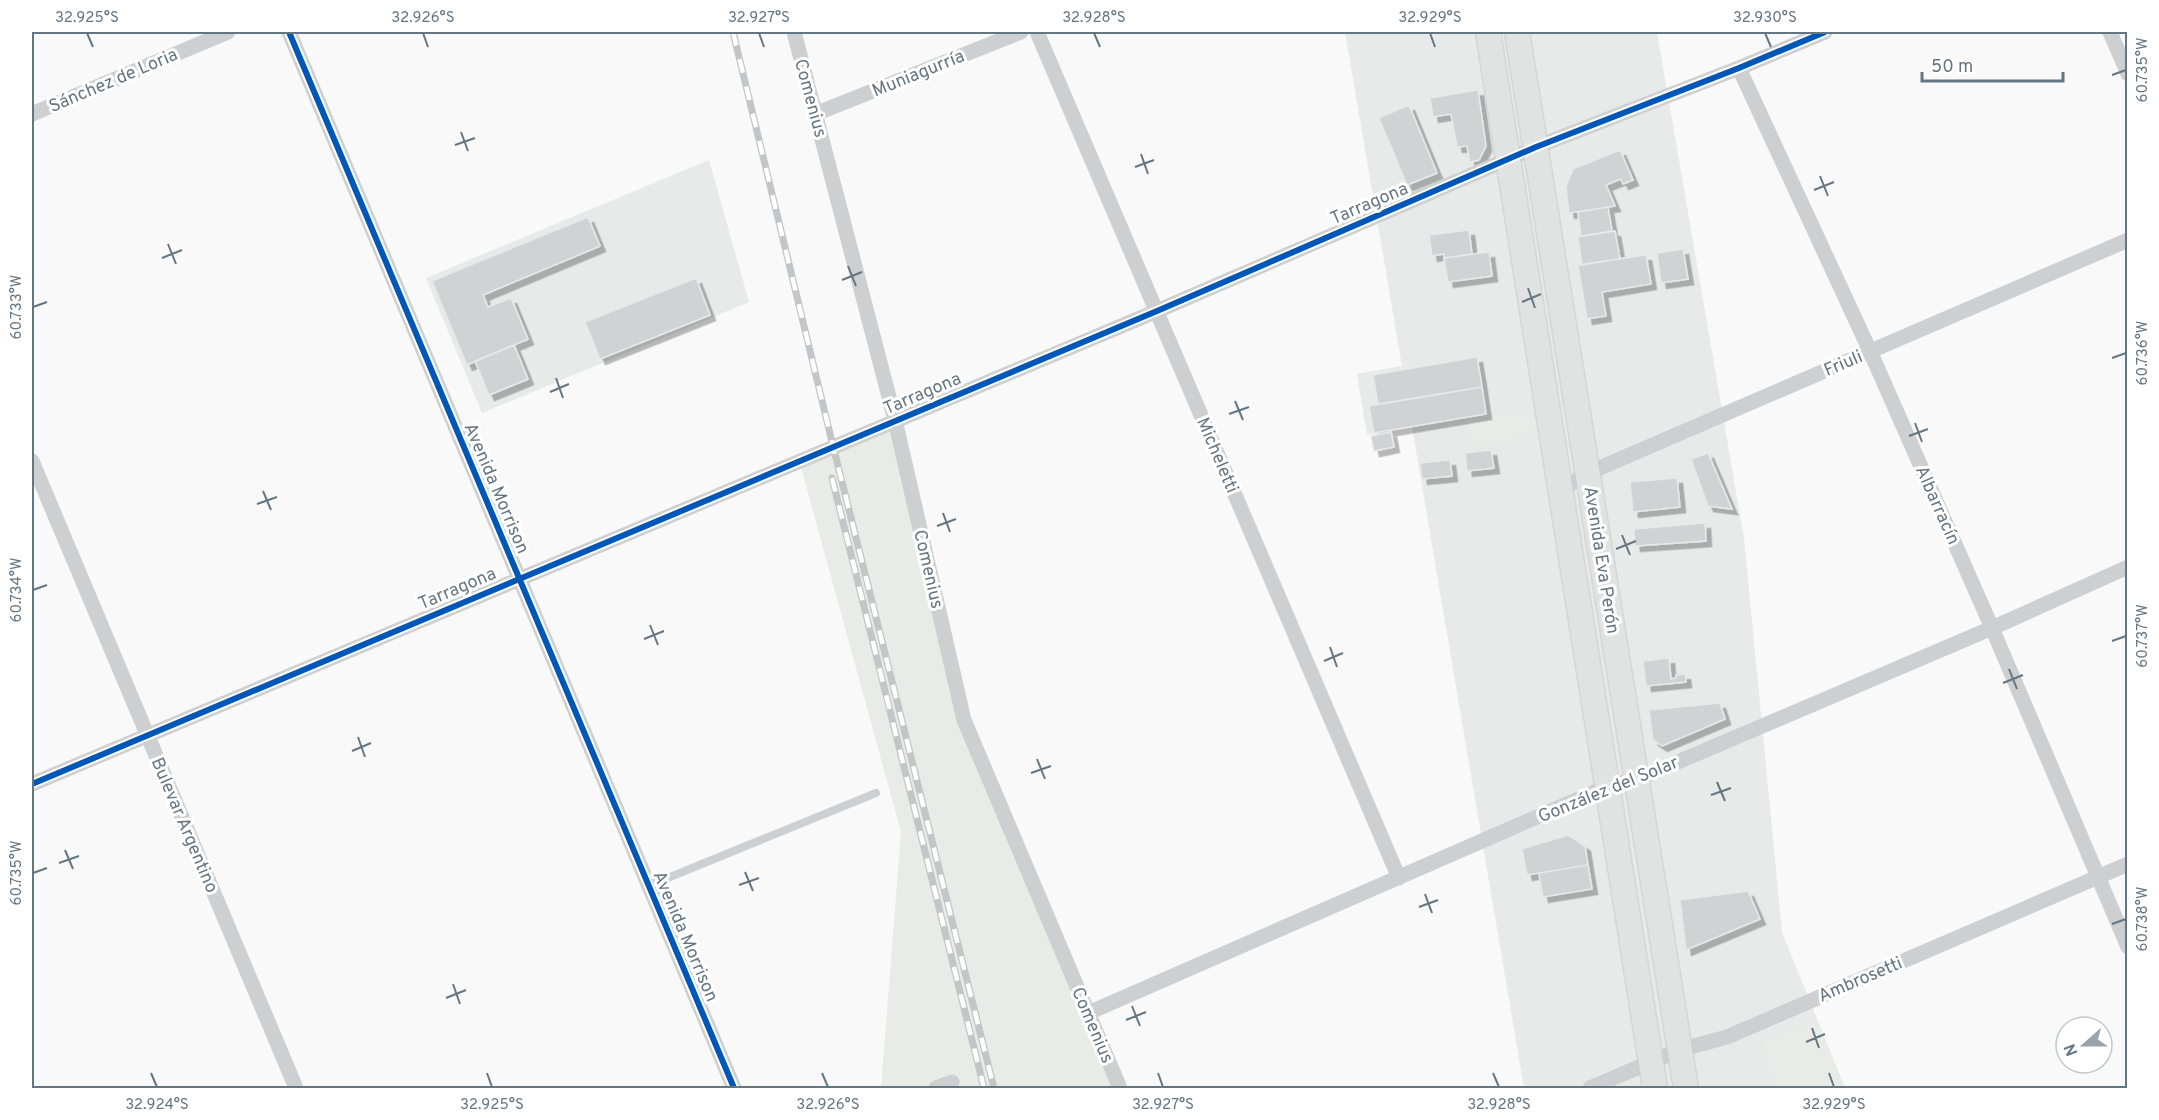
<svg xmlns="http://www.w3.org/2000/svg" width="2159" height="1120" font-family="Overpass,sans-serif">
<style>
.built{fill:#e8e9e9}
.green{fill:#e8ebe6}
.building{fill:#d0d2d3;stroke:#e8e8e8;stroke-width:1.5;filter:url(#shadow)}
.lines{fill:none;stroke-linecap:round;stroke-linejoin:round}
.primary-casing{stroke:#d5d6d7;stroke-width:27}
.lane{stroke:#cecfd0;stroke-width:8}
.street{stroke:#cecfd0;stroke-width:15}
.primary{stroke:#e1e2e2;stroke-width:24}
.rail-casing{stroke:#c3c5c6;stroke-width:7}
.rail{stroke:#fff;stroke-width:4.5;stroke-dasharray:14;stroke-linecap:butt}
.cycleway-casing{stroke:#fff;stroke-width:10}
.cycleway{stroke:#0057b8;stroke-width:6}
.ticks{fill:none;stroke:#657683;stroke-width:2}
.labels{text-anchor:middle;stroke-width:6;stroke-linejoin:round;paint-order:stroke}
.street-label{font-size:18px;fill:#657683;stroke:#fff}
.neatline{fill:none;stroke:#657683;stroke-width:2}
.ticks-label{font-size:15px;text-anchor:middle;fill:#657683}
</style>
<defs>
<filter id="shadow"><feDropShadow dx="5.5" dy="5.5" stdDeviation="0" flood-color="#0004"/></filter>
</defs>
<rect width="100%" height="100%" fill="#f9f9f9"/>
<!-- built -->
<path class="built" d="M1345,32H1657L1744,538L1782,932L1845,1088H1524L1412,427L1367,435L1357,374L1402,366Z
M709,160L749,302L482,413L426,278Z"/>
<!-- green -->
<path class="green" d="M1526,411L1530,436L1471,446L1467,421Z
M895,420L964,720L1120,1088H881L901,832L799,460Z
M1817,1020L1845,1088H1771L1764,1042Z"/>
<!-- building -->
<path class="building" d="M1478,90L1486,146L1479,160L1470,162L1467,146L1457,147L1451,114L1433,117L1430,98Z
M1409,105L1437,173L1407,185L1379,118Z
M1620,150L1633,180L1623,184L1621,179L1606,185L1615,206L1569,213L1566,187L1573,169Z
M1608,207L1612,231L1581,236L1578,212Z
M588,217L600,246L483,295L488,307L511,298L528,339L467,365L432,281Z
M1469,230L1472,254L1444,258V254L1432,256L1429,235Z
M1615,231L1620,259L1582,265L1578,237Z
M1683,249L1688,279L1661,283L1657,253Z
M1489,252L1492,276L1448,282L1444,258Z
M1646,255L1651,284L1602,292L1606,316L1587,319L1578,265Z
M696,278L710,315L600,359L585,322Z
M514,345L528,379L489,395L475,361Z
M1477,357L1482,387L1378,404L1373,375Z
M1482,387L1486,414L1374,433L1369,406Z
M1391,432L1394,447L1374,451L1371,436Z
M1491,450L1494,468L1467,471L1465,453Z
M1708,453L1732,509L1708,506L1691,459Z
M1450,460L1452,476L1422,479L1420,463Z
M1677,478L1680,507L1633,512L1630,482Z
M1705,523L1706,541L1635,546L1634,529Z
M1669,658L1671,679L1676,678V675L1685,674L1686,682L1646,686L1643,661Z
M1720,703L1725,719L1662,746L1653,740L1649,710Z
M1568,835L1585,846L1588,865L1527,875L1522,849Z
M1588,865L1592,889L1543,897L1539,873Z
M1748,891L1760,919L1686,950L1680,900Z"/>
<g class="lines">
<!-- primary casing -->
<g class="primary-casing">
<path id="primary" d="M1488,32L1655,1088
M1517,32L1686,1088"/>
</g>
<!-- lane -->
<path class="lane" d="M648,886L876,793"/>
<!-- street -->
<path class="street" d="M289,32L734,1088
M794,32L895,420L964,720L1120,1088
M1037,32L1399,878
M2110,32L2128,74
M1739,68L1870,351L1992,628L2128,947
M32,114L228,32
M815,114L1021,32
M32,461L296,1088
M1561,490L1588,473L2128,240
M32,784L1157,311L1536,147L1739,68L1825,32
M1088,1013L1608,786L1638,779L1992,628L2128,567
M936,1088L952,1082
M1590,1088L1679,1050L1727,1037L2128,864"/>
<!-- primary -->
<use href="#primary" class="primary"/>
<!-- rail casing -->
<g class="rail-casing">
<path id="rail" d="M733,32L833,446L994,1088
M832,478L984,1088"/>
</g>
<!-- rail -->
<use href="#rail" class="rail"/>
<!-- cycleway casing -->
<g class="cycleway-casing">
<path id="cycleway" d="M289,32L734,1088
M32,784L1157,311L1536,147L1739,68L1825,32"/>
</g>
<!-- cycleway -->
<use href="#cycleway" class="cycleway"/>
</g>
<!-- ticks -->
<path class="ticks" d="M87,33L93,47M423,33L428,47M759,33L764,47M1094,33L1100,47M1430,33L1435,47M1765,33L1771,47M2112,75L2126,70M461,132L468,151M455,145L475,138M1141,154L1148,174M1135,167L1154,160M1820,176L1828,196M1814,190L1834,182M168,244L176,264M162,258L182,250M848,266L856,286M842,280L862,272M1528,288L1535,308M1522,302L1541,294M33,307L47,302M2112,358L2126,353M556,378L563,398M550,392L569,384M1235,401L1243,420M1229,414L1249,407M1915,423L1922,442M1909,436L1928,429M263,491L271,510M257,504L277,497M943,513L950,532M937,526L956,519M1622,535L1630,555M1616,549L1636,541M33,590L47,585M650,625L658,645M644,639L664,631M2112,641L2126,636M1330,647L1337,667M1324,661L1343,653M2009,669L2017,689M2003,683L2023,675M358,737L365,757M352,751L371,743M1037,759L1045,779M1031,773L1051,766M1717,782L1725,801M1711,795L1731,788M65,850L73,869M59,863L79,856M745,872L753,891M33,873L47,868M739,885L759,878M1425,894L1432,913M1419,907L1438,900M2112,924L2126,919M453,984L460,1004M446,998L466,990M1132,1006L1140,1026M1126,1020L1146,1012M1812,1028L1819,1048M1806,1042L1825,1034M151,1073L157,1087M487,1073L492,1087M822,1073L828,1087M1158,1073L1163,1087M1493,1073L1499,1087M1829,1073L1834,1087"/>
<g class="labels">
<!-- street labels -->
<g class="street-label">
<text transform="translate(918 73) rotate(-22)" y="6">Muniagurría</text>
<text transform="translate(113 80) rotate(-23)" y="6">Sánchez de Loria</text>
<text transform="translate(811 98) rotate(75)" y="6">Comenius</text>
<text transform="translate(1369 203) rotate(-23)" y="6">Tarragona</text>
<text transform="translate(1843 363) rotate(-23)" y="6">Friuli</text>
<text transform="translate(922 393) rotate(-23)" y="6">Tarragona</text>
<text transform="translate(1218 455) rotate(67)" y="6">Micheletti</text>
<text transform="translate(497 488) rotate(67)" y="6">Avenida Morrison</text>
<text transform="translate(1938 505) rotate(66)" y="6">Albarracín</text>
<text transform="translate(1602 560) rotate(81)" y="6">Avenida Eva Perón</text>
<text transform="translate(929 569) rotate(77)" y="6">Comenius</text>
<text transform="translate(457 588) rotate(-23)" y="6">Tarragona</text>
<text transform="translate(1608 789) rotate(-22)" y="6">González del Solar</text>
<text transform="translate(185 825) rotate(67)" y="6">Bulevar Argentino</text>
<text transform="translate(686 936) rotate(67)" y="6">Avenida Morrison</text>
<text transform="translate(1860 979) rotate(-23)" y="6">Ambrosetti</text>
<text transform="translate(1093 1025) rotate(67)" y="6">Comenius</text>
</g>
</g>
<!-- border -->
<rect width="2159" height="1120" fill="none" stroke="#ffffff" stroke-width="66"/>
<!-- north arrow -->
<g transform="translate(2084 1045) rotate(249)"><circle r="28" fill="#ffffff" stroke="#c1c8cd" stroke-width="1.5"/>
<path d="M0-4.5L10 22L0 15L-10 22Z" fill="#99a4ac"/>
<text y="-9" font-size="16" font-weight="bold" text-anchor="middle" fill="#657683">N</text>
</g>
<!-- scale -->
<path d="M1922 72v9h141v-9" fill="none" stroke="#657683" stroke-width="3"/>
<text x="1931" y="72" font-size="18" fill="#657683" stroke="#ffffff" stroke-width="4.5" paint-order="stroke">50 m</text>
<rect x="33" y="33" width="2093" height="1054" class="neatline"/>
<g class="ticks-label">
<text x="87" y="22">32.925°S</text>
<text x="423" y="22">32.926°S</text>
<text x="759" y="22">32.927°S</text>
<text x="1094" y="22">32.928°S</text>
<text x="1430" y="22">32.929°S</text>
<text x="1765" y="22">32.930°S</text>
<text transform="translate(2142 70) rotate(-90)" y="5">60.735°W</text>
<text transform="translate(16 307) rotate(-90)" y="5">60.733°W</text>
<text transform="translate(2142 353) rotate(-90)" y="5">60.736°W</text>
<text transform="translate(16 590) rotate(-90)" y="5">60.734°W</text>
<text transform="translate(2142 636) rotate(-90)" y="5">60.737°W</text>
<text transform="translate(16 873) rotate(-90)" y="5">60.735°W</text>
<text transform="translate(2142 919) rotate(-90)" y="5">60.738°W</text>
<text x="157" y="1109">32.924°S</text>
<text x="492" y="1109">32.925°S</text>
<text x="828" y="1109">32.926°S</text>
<text x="1163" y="1109">32.927°S</text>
<text x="1499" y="1109">32.928°S</text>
<text x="1834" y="1109">32.929°S</text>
</g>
</svg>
